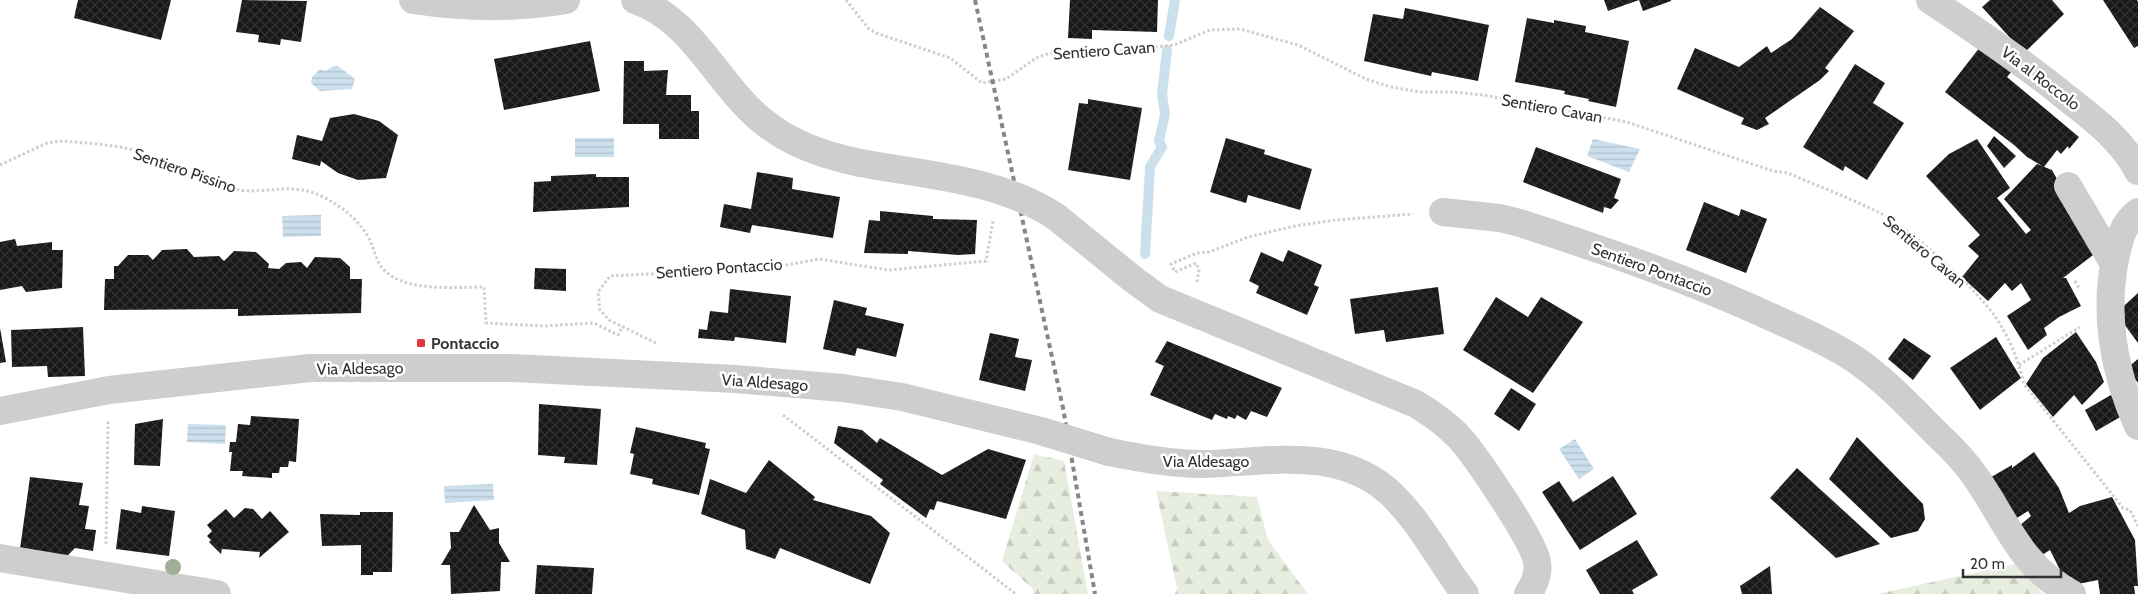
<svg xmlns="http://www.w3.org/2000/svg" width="2138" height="594" font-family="Cabin,sans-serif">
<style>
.forest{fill:url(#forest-firs)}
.water{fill:url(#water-rules)}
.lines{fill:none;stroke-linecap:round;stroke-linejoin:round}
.stream{stroke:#ccdfed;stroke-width:10}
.building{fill:url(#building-cross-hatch)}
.path{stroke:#cecece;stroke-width:3;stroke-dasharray:2.5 2.5;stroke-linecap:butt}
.minor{stroke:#cecece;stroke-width:28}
.rail{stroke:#868686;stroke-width:4;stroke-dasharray:5 4;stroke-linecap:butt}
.minor-bridge{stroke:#cecece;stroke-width:28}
.tree{fill:#a0af95}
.poi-dot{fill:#e4373f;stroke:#fff;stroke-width:2}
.labels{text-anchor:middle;stroke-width:5;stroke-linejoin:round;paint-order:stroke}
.street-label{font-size:16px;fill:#313131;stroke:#fff}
.poi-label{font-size:16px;font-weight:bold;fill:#313131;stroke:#fff;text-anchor:start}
</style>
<defs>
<pattern id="forest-firs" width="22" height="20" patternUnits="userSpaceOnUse" patternTransform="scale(1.25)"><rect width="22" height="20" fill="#e7eddf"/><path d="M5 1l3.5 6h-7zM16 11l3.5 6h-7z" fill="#c7ccc0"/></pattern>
<pattern id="water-rules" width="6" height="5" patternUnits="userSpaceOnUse" patternTransform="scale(1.25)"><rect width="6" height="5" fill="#ccdfed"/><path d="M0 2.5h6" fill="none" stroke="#b0c0cc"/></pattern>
<pattern id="building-cross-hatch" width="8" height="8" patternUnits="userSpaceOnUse" patternTransform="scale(1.25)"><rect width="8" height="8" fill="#181818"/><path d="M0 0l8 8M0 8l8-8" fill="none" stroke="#313131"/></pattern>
</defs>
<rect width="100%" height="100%" fill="#fff"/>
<!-- forest -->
<path class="forest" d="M1034,454L1064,461L1088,594H1034L1033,589L1002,561Z
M1156,491L1257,497L1268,540L1308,594H1175L1177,588Z
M2016,564L2043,594H1877Z"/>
<!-- water -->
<path class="water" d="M334,66H338L355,79L352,89L320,91L311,83L312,77L320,69L325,71Z
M575,138H614V157H575Z
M1593,139L1640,149L1629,172L1587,156Z
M321,215V236L283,237L282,216Z
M188,424L226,425L225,444L187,442Z
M1575,439L1594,469L1579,479L1559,449Z
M493,484L494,500L445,503L444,486Z"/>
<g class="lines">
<!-- stream -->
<path class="stream" d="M1169,36L1175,0
M1145,254L1150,167L1162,147L1159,141L1165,114L1162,94L1167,50"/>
</g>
<!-- building -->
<path class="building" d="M78,0H171L161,40L74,18Z
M242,0L307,1L301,42L281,39L280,45L258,42L259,35L236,32Z
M1070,0H1158L1157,32L1092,30V39L1068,38Z
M1604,0H1639L1608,11Z
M1639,0H1671V1L1643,11Z
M1990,0H2052L2064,14L2024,53L1982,7Z
M2103,0H2137L2138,2V46L2134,48Z
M1820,7L1854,31L1825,68L1829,71L1820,80L1765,118L1769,124L1757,130L1741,124L1744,118L1677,89L1695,48L1739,67L1767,46L1771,53L1792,39Z
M1405,8L1489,25L1478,81L1432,72L1431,76L1364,61L1373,14L1403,19Z
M1527,18L1554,23V20L1586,26L1585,32L1629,41L1616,107L1588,101L1589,99L1564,94L1565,91L1515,82Z
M590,41L600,91L504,110L494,59Z
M1980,47L2012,71L2007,77L2079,137L2069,149L2068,146L2061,154L2057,150L2044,167L2027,157L2014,145L1945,92Z
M624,61H644V71L668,70L666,95H691V111H699V139H659V124H623Z
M1855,64L1885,83L1873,103L1904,123L1867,180L1845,166L1843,171L1803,147Z
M1088,99L1142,108L1130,180L1068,170L1079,103L1088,104Z
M354,114L379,121L398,135L386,178L358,180L338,173L321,161L320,166L292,159L297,135L322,141L330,118Z
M1994,136L2016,156L2004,168L1987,146Z
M1226,138L1265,150L1264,154L1312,169L1300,210L1248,195L1246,203L1210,192Z
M1977,139L2010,188L1997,198L2026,234L2031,230L2004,199L2037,164L2052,170L2097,252L2063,278H2066L2081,306L2059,317L2044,328L2047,335L2028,350L2007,316L2031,300L2021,283L2012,291L2005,283L1988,301L1962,277L1979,256L1968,246L1980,235L1926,176L1949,154Z
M1536,147L1621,179L1614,198L1619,200L1611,209L1604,207L1603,213L1523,182Z
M757,172L793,178L792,189L840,197L833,238L752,225L750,233L720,227L724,204L751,209Z
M596,174V177H629V207L533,212L534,182L551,181V176Z
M1704,202L1739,216L1741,209L1767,219L1746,273L1686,250Z
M880,211L933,216V219L977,220L975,254L958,255L908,251V254L864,253L869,220L880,221Z
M15,239L17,246L52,242V250H63L62,288L26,292L22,286L0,290V242Z
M187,249L194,257L219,256L224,261L234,251L256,252L269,264L268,268L279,269L286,263L301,262L307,268L315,257L340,258L350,267V279H362L361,313L238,316V309L104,310L105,279H114V266H118L128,255H148L153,260L162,250Z
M1288,250L1322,265L1314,285L1319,287L1307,315L1256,293L1259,286L1249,281L1261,252L1283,262Z
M535,268L566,269V291L534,289Z
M1438,287L1444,334L1386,342L1384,330L1355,334L1350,299Z
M730,289L791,296L786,343L735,337L734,341L698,338L699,329L707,330L710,311L728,313Z
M2138,293V343L2116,313Z
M1496,297L1528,317L1541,297L1583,322L1533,393L1463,350Z
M834,300L867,308L865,315L904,324L896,357L857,348L855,356L823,349Z
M83,327L85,376L48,377L47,366L12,367L11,330Z
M0,328L6,362L0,363Z
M2076,332L2096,362L2104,382L2082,405L2074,395L2053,417L2026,384L2043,358Z
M990,333L1019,339L1015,357L1032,360L1025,391L979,380Z
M1996,337L2021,378L1980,410L1950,368Z
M1904,338L1931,356L1913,380L1888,359Z
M1167,341L1282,388L1267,417L1251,411L1246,420L1237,415L1235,419L1228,416L1227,419L1215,414L1212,420L1150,395L1164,366L1155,362Z
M2138,359V383L2127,368Z
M1511,388L1536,404L1519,431L1494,414Z
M2111,395L2122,416L2096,431L2085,410Z
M539,404L601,409L597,465L564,463L565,457L538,455Z
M251,416L299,419L296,462L289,461L288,467H280L279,473H272V478L242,476L243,471H230L232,452H229L230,442H236L238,424L250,425Z
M163,419L160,466L134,465L135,424Z
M838,426L862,430L877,443L880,438L942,475L988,449L1026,460L1006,519L937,501L934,510L930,509L926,518L880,484L883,480L834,443Z
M636,427L706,443L705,448L710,449L699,495L652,484L653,479L630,474L634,454L630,453Z
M1857,437L1923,504L1925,519L1918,531L1891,538L1829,479Z
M2034,452L2059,488L2069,513L2080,506L2112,497L2135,540L2138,586H2134L2135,594H2100L2098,580L2068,586L2050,550L2034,560L2013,531L2031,516L2028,511L2009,523L1986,480L2012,465V468Z
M769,460L815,497L813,500L871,516L890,533L870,584L780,548L775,559L746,549L745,530L701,514L710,479L746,493Z
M1797,468L1880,544L1836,558L1770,498Z
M1613,476L1637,514L1580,550L1542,492L1559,481L1573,502Z
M30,477L83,483L79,505L89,506L85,529L96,530L93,551L75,548L66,557L20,549Z
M474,505L490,530L499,528V543L510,562H501L500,591L451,594L450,565H441L451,548L450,532H459Z
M142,506L175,511L169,556L116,549L121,509L141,513Z
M245,508L253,509L262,519L270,511L289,532L259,558L260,552L222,549L221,554L209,542L211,540L207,536L212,531L207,525L226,509L234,518Z
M360,512H393L392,572H373V575H361V545L322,546L320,514L360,515Z
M1637,540L1658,575L1632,590L1634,594H1600L1586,570Z
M537,565L594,568L592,594H535Z
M1770,566L1772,594H1742L1740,586Z"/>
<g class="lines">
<!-- path -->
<path class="path" d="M846,0L868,28L876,33L950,58L982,83L1006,79L1036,58L1050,53L1118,51L1174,45L1210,30L1240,29L1298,45L1366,79L1391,87L1419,92H1452L1483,95L1627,122L1773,171L1788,173C1818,186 1850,198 1880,213C1911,229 1982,293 2000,324C2011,342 2019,363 2024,384L2123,508L2130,510L2138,526
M0,165L47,143L60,141C87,143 125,145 150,155C178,165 205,183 234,189C265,196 290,180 323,197C343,207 359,220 370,240C374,249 376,260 382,268C404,293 454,287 484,287L486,323L543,326L594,323L618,335L623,326
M2075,281L2080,290
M1197,282L1199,270L1196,263L1175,272L1171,264L1197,253L1209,252L1248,237L1295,226L1336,220L1413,214
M656,343L609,320L600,310L598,292L610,276L770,268L819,259L888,270L986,261L993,221
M2019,365L2080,327
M783,415L1016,594
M106,544L108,420"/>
<!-- minor -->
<path class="minor" d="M413,0C466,8 514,9 566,0
M635,0C692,19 716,82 760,119C790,144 823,155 860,163
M1930,0C1977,31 2023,62 2067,98C2094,119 2122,140 2138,171
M2068,186L2114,264
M1443,212L1500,218L1520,223C1606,251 1689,279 1771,317C1800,330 1830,343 1856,360C1886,381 1911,408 1937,434C1951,447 1964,460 1975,476C2008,523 2018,564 2072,594
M2138,212C2123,224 2120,237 2116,255C2103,313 2114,373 2138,426
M1055,216L1134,280L1160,299L1416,404C1431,413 1445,423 1458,436C1474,453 1534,541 1537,562C1539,573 1534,585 1528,594
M0,411L109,390L310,368H512L735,379L843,388L902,397L1041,431
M1109,452C1140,458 1170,464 1202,464C1266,463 1334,445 1388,491C1420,520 1439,560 1465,594
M0,558L217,594"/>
<!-- rail -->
<path class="rail" d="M975,0L1063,408L1095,594"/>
<!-- minor-bridge -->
<path class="minor-bridge" d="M860,163C926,175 997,179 1055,216
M1041,431L1109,452"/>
</g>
<!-- trees -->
<circle class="tree" cx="173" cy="567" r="8"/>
<!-- markers -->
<rect class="poi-dot" x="416" y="338" width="10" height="10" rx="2.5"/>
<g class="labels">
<!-- street labels -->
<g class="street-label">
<text transform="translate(1104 50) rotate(-4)" y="6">Sentiero Cavan</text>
<text transform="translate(2041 78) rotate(37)" y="6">Via al Roccolo</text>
<text transform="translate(1552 108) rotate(10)" y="6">Sentiero Cavan</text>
<text transform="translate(185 170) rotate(19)" y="6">Sentiero Pissino</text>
<text transform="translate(1925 251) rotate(40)" y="6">Sentiero Cavan</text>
<text transform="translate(719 268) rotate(-4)" y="6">Sentiero Pontaccio</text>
<text transform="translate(1652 269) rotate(20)" y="6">Sentiero Pontaccio</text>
<text transform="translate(360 368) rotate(-1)" y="6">Via Aldesago</text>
<text transform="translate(765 382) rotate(4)" y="6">Via Aldesago</text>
<text x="1206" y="467">Via Aldesago</text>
</g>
<!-- poi labels -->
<g class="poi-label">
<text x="431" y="349">Pontaccio</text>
</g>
</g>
<!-- scale -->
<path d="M1963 569v8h98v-8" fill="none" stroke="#313131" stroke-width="2.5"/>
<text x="1970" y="569" font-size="15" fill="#313131" stroke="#ffffff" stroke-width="4" paint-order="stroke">20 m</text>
</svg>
